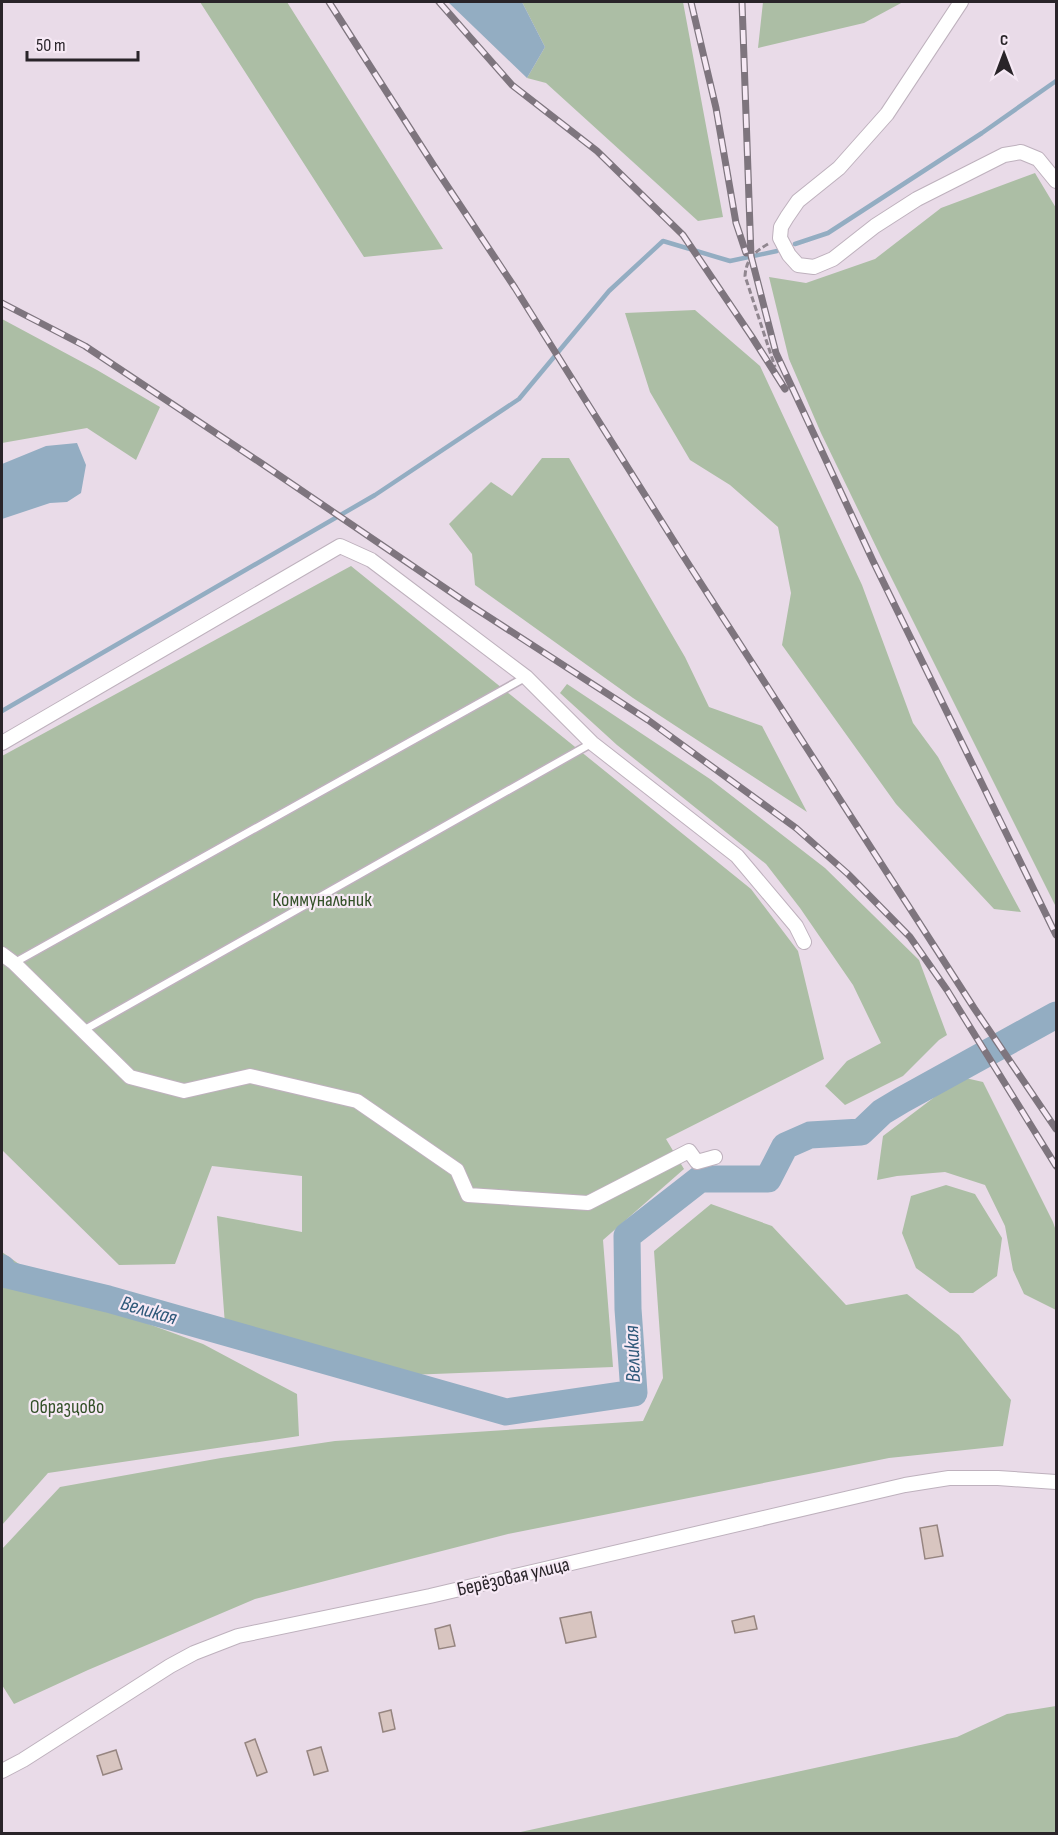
<svg xmlns="http://www.w3.org/2000/svg" width="1058" height="1835" font-family="'Sofia Sans Condensed',sans-serif">
<style>
.green{fill:#acbea5}
.water{fill:#93adc2}
.lines{fill:none;stroke-linecap:round;stroke-linejoin:round}
.stream{stroke:#93adc2;stroke-width:4.5}
.river{stroke:#93adc2;stroke-width:27}
.building{fill:#d8c5c0;stroke:#968580;stroke-width:1.5}
.service-casing{stroke:#beb1bd;stroke-width:10}
.minor-casing{stroke:#beb1bd;stroke-width:16}
.path{stroke:#90868f;stroke-width:3;stroke-dasharray:6 3;stroke-linecap:butt}
.service{stroke:#fff;stroke-width:7}
.minor{stroke:#fff;stroke-width:14}
.rail-casing{stroke:#7e757e;stroke-width:7}
.rail{stroke:#f6e9f5;stroke-width:4.5;stroke-dasharray:14;stroke-linecap:butt}
.labels{text-anchor:middle;stroke-width:4.5;stroke-linejoin:round;paint-order:stroke}
.park-label{font-size:20px;fill:#345129;stroke:#f6e9f5}
.street-label{font-size:20px;fill:#292429;stroke:#f6e9f5}
.water-label{font-size:21px;font-style:italic;fill:#2f597a;stroke:#f6e9f5}
</style>
<rect width="100%" height="100%" fill="#e9dbe8"/>
<!-- green -->
<path class="green" d="M200,2H287L443,249L364,257Z
M522,2H683L723,217L698,221L546,83L527,78L545,47Z
M763,2H903L864,23L758,48Z
M1035,173L1056,208V907L881,557L821,433L789,359L769,277L806,283L875,259L941,208Z
M695,310L760,366L862,585L913,723L938,757L1021,912L994,909L896,804L782,645L791,593L778,527L730,485L690,460L650,392L625,313Z
M2,319L97,370L160,407L136,460L87,428L2,443Z
M542,458H569L685,657L709,707L762,726L807,812L633,698L475,585L472,554L449,524L491,482L512,496Z
M351,566L751,889L798,951L824,1059L666,1139L684,1169L603,1240L613,1367L383,1376L225,1325L217,1216L302,1232V1176L212,1166L175,1264L119,1265L2,1150V756Z
M567,684L710,779L825,868L919,960L947,1035L939,1040L903,1076L845,1105L825,1086L847,1061L881,1043L853,985L800,908L766,864L617,745L560,693Z
M961,1077L983,1082L1053,1222L1056,1231V1310L1024,1294L1013,1270L1005,1226L985,1185L945,1172L897,1176L877,1180L883,1136Z
M946,1185L975,1194L1002,1238L997,1276L973,1293H950L916,1268L902,1233L911,1196Z
M711,1204L772,1226L846,1305L907,1294L959,1335L1011,1400L1003,1446L889,1458L508,1534L255,1599L88,1670L14,1704L2,1685V1549L60,1487L221,1458L335,1441L643,1421L663,1378L654,1251Z
M2,1252L26,1269L124,1315L203,1344L297,1394L299,1436L48,1473L2,1525Z
M1056,1706V1833H516L957,1737L1007,1714Z"/>
<!-- water -->
<path class="water" d="M448,2H522L545,47L527,78Z
M77,443L86,465L81,493L67,502L50,503L2,519V464L46,446Z"/>
<g class="lines">
<!-- stream -->
<path class="stream" d="M795,244L828,233L982,133L1056,81
M2,711L375,495L519,399L609,291L663,241L730,261L777,251"/>
<!-- river -->
<path class="river" d="M2,1268L4,1274L108,1299L506,1412L634,1393L628,1309L627,1236L700,1179H768L785,1146L810,1135L861,1132L882,1112L902,1100L1056,1015"/>
</g>
<!-- building -->
<path class="building" d="M937,1525L943,1556L925,1559L920,1528Z
M591,1612L596,1637L566,1643L560,1618Z
M754,1616L757,1629L735,1633L732,1621Z
M450,1625L455,1646L439,1649L435,1629Z
M391,1710L395,1729L383,1732L379,1713Z
M255,1739L267,1772L257,1776L245,1743Z
M321,1747L328,1771L314,1775L307,1751Z
M116,1750L122,1769L103,1775L97,1756Z"/>
<g class="lines">
<!-- service casing -->
<g class="service-casing">
<path id="service" d="M14,963L526,677
M84,1030L592,743"/>
</g>
<!-- minor casing -->
<g class="minor-casing">
<path id="minor" d="M961,2L887,114L839,168L798,201L787,217L781,227L780,238L789,255L798,265L814,267L833,259L875,226L917,199L1004,155L1021,152L1038,159L1056,181
M2,743L340,546L371,560L526,677L592,743L737,856L796,926L804,942
M2,954L14,963L130,1077L184,1091L250,1076L357,1101L457,1170L468,1195L588,1203L689,1151L697,1162L715,1157
M2,1771L23,1760L170,1666L194,1653L238,1636L430,1596L905,1485L949,1478H998L1056,1482"/>
</g>
<!-- path -->
<path class="path" d="M768,244C754,252 746,260 745,276L775,367"/>
<!-- service -->
<use href="#service" class="service"/>
<!-- minor -->
<use href="#minor" class="minor"/>
<!-- rail casing -->
<g class="rail-casing">
<path id="rail" d="M329,2L434,166L515,288L682,554L974,1008L1056,1129
M439,2L512,85L597,151L683,235L752,337L785,389
M691,2L716,108L736,223L746,253
M742,2L751,256L776,353L873,561L1056,935
M2,303L85,346L261,463L464,601L648,720L796,828L848,874L910,937L947,990L1056,1166"/>
</g>
<!-- rail -->
<use href="#rail" class="rail"/>
</g>
<g class="labels">
<!-- park labels -->
<g class="park-label">
<text x="322" y="906">Коммунальник</text>
<text x="67" y="1413">Образцово</text>
</g>
<!-- street labels -->
<g class="street-label">
<text transform="translate(513 1576) rotate(-13)" y="7">Берёзовая улица</text>
</g>
<!-- water labels -->
<g class="water-label">
<text transform="translate(149 1310) rotate(16)" y="7">Великая</text>
<text transform="translate(632 1354) rotate(-92)" y="7">Великая</text>
</g>
</g>
<!-- border -->
<rect width="1058" height="1835" fill="none" stroke="#292429" stroke-width="6"/>
<!-- north arrow -->
<g transform="translate(1004 54)" stroke="#f6e9f5" stroke-width="4.5" paint-order="stroke">
<path d="M0-4.5L10 22L0 15L-10 22Z" fill="#292429"/>
<text y="-9" font-size="16" font-weight="bold" text-anchor="middle" fill="#292429">С</text>
</g>
<!-- scale -->
<path d="M27 51v9h111v-9" fill="none" stroke="#292429" stroke-width="3"/>
<text x="36" y="51" font-size="18" fill="#292429" stroke="#f6e9f5" stroke-width="4.5" paint-order="stroke">50 m</text>
</svg>
